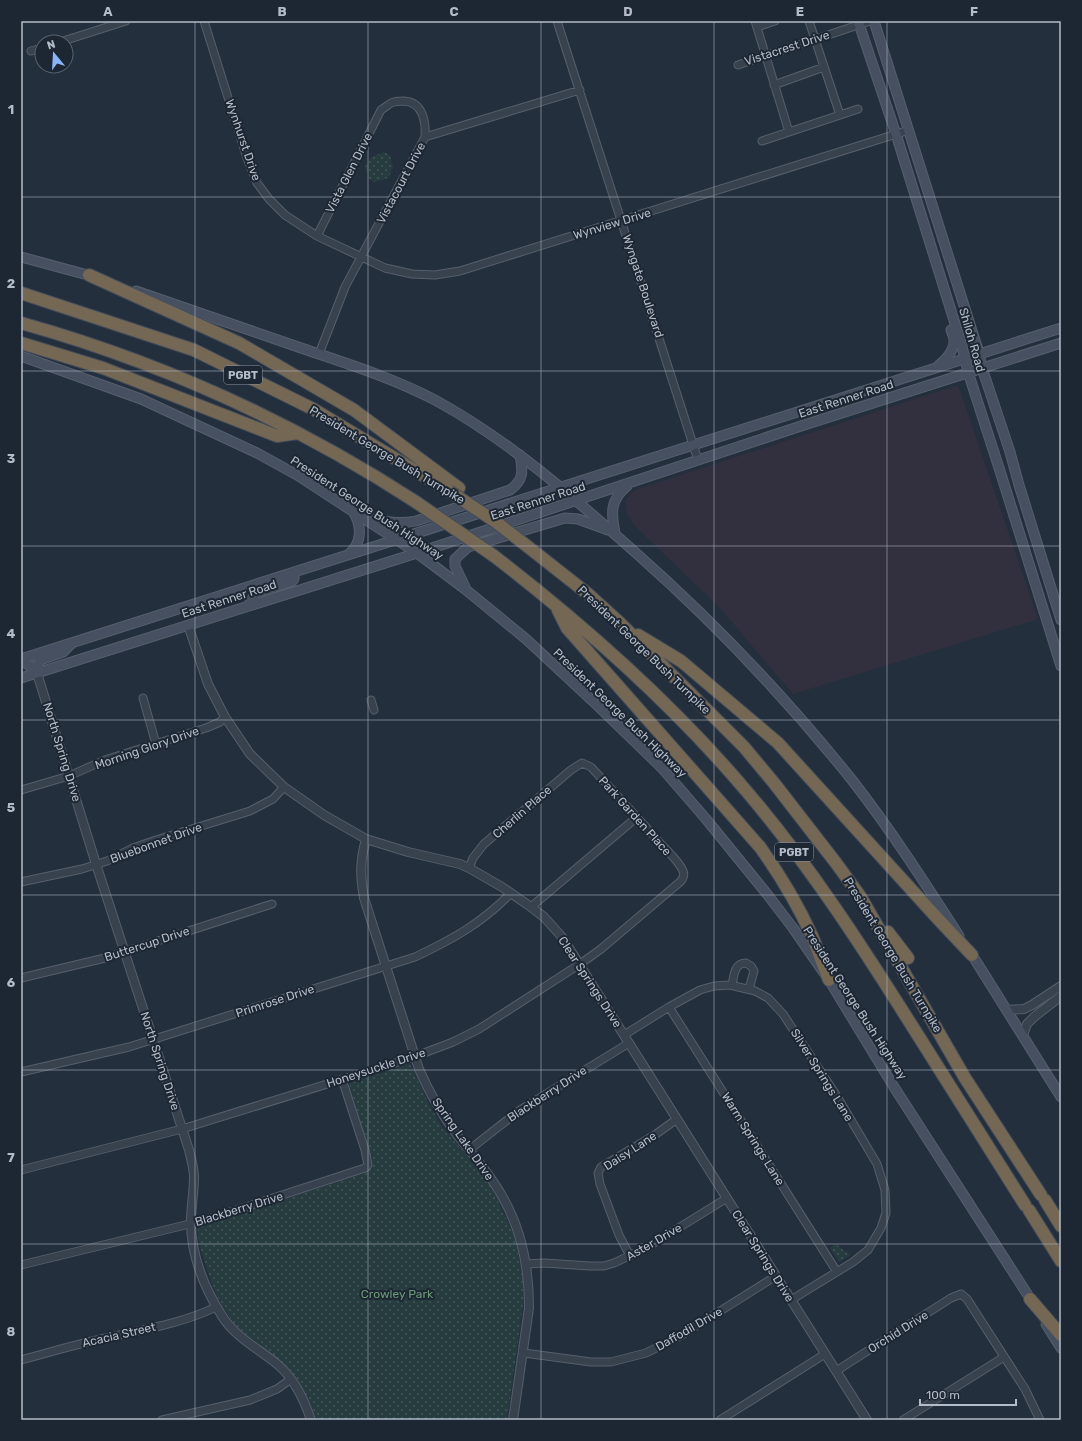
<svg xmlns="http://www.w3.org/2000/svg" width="1082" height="1441" font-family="Rubik,sans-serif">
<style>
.medical{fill:#32303f}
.grass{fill:url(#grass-dots)}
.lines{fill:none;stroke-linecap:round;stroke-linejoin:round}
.minor-casing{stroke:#565f6c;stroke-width:9}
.tertiary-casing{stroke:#565f6c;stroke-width:10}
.secondary-casing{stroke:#565f6c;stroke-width:11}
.motorway-casing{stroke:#434c59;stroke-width:14}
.minor{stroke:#38414e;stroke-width:7}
.tertiary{stroke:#38414e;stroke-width:8}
.secondary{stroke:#465061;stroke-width:9}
.motorway{stroke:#746855;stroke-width:12}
.motorway-bridge-casing{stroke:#434c59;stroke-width:14;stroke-linecap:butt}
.motorway-bridge{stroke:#746855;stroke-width:12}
.grid{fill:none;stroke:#b4bcc9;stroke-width:1;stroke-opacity:0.55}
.labels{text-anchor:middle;stroke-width:4;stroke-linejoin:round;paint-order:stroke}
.shield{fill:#1d2633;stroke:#878f9c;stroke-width:1}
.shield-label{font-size:11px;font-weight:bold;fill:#b4bcc9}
.street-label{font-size:12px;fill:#b4bcc9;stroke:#1d2633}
.park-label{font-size:12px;fill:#6b9a76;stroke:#1d2633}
.neatline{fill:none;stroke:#b4bcc9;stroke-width:1.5}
.grid-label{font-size:13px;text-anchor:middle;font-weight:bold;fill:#b4bcc9}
</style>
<defs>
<pattern id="grass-dots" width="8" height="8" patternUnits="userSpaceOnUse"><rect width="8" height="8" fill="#263c3f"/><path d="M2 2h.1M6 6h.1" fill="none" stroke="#435659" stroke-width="1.8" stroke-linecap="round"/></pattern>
</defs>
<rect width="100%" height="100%" fill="#242f3e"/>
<!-- medical -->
<path class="medical" d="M958,385L1038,619L793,694L720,608L635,526L627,514L625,500L635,490Z"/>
<!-- grass -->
<path class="grass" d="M384,152L390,155L393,168L388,178L375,182L369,179L365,167L371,157Z
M410,1064L428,1102L441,1125L490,1184L515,1237L523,1280V1305L507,1420H317C308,1391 288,1366 264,1348C253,1339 242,1333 234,1323C220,1305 212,1287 206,1266C202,1253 197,1241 198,1227L365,1173L370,1157L349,1083Z
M836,1244L846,1252L847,1251L850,1255L839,1262L830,1248Z"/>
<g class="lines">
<!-- minor casing -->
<g class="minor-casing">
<path id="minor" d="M204,21L247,158L257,183L269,199L285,215L317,236L385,268L412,274L435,275L460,271L909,130
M557,21L698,460
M755,21L789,132
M809,21L840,115
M757,27L775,21
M60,42L126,21
M31,51L42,48
M738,65L870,21
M774,85L824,67
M762,141L858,109
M317,236L381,110C384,108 388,105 391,103C395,101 400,101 404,101C423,102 426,122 425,137
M319,354L345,287L425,137L580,90
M143,698L156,744
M371,700L374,710
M21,790L69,776L105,760L206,728L220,722L225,717
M21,882L82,869L107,861L133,848L156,840L250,811L273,799L284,787
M531,907L637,817
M21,978L105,958L272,904
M732,985C734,976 734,963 746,963L751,966L754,971L749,989
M669,1007L837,1272
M624,1035L669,1007L700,990L714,986L730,985L755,991L768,998L783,1014L838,1098L877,1164L885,1190L886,1213L881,1228L868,1250L853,1262L791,1300
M21,1072L129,1047L415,957C453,939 482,923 511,893
M469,1150L520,1110L629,1043
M21,1170L182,1129L408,1059L453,1042L479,1029L580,964L601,949L680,882C683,879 685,876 683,871C679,861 667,851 660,843C637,817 614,792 591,767L582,763L571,770L484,844L473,858L469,868
M630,1256L619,1235L600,1184L598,1173L601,1167L656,1134L677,1119
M527,1264L544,1263L590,1266H604L614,1263L646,1248L727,1198
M21,1265L206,1220L365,1168L368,1165L365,1150L342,1079
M524,1353L591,1362H611L646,1353L682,1335L776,1276
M21,1360C51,1352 80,1343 110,1337C146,1329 183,1323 216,1307
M836,1371L951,1298L961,1294L967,1299L1025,1389L1040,1420
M162,1420L250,1400L277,1389L291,1379
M720,1420L825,1354
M903,1420L1004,1357"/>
</g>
<!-- tertiary casing -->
<g class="tertiary-casing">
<path id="tertiary" d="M188,625L208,684L225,717L250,754L284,787L324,815L366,839L408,852L460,864L469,868L502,887L531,907L544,917L562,937L867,1420
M37,673L96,864L189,1150C191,1159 194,1168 194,1177C194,1192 191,1207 191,1222C191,1255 205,1289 222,1316C235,1337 259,1349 277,1364C294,1378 304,1399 311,1420
M366,839C360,861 360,875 364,898L419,1069C429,1092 442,1115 457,1135C473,1155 490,1174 502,1196C522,1230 529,1269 529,1308L513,1420
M1006,1010L1024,1009L1032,1005L1061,986
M1023,1035L1027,1024L1034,1017L1061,996"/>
</g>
<!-- secondary casing -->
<g class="secondary-casing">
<path id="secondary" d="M858,21L896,134L962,346L968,372L1000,471L1061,666
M874,21L979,353L982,368L1010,452L1019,485L1061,620
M21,257L95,277
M136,291C192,310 248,330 304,349C348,364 393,378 435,400C510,441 573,497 636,553C714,622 787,699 852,780C891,830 925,883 959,936
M21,356L141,399L257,453L297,475L417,553L465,589L526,639L597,705L661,767L706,819L767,894L793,928L829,980L894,1087L1033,1303
M939,365C946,360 955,349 954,340C954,337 952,333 951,330
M366,516C383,521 398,525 416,521L510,490C524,480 523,471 520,455
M615,533C611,513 610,500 627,486
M348,555C362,544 362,527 354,513
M465,587L455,566V559L468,547L565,518L578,519L608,530
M248,606L255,594L292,581L294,579V573
M21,659L1061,328
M21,661L30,666L37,673
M37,673L38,665L40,660L63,652L72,643
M21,678L417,553L801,426L1061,343
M969,950L1061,1097
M1046,1324L1061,1348"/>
</g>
<!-- motorway casing -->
<g class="motorway-casing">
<path id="motorway" d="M89,275L239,343L354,410L459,488
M21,293L194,350L313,409L449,491
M21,323C161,362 294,423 416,502
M21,343L103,368L277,436L298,433
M527,546L588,594L621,624L744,747L774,783L836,863L860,896L965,1078L1041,1195
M494,556C586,627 674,705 748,793C811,867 863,948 914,1029C951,1088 988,1146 1025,1205
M558,610L567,628L760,847C780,875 798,905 812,936C818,950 823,965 829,980
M638,635L681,661L778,743L939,920L972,955
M888,932L908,958
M1045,1200L1061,1226
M1029,1210L1061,1261
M1030,1299L1061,1335"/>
</g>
<!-- minor -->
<use href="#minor" class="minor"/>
<!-- tertiary -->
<use href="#tertiary" class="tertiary"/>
<!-- secondary -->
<use href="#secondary" class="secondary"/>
<!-- motorway -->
<use href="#motorway" class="motorway"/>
<!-- motorway-bridge casing -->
<g class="motorway-bridge-casing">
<path id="motorway-bridge" d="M449,491L496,522L527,546
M416,502L494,556"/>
</g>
<!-- motorway-bridge -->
<use href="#motorway-bridge" class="motorway-bridge"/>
</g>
<!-- grid -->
<path class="grid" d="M195,21V1420M368,21V1420M541,21V1420M714,21V1420M887,21V1420M21,197H1061M21,371H1061M21,546H1061M21,720H1061M21,895H1061M21,1070H1061M21,1244H1061"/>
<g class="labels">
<!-- shield labels -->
<g class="shield">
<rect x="224" y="366" width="38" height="18" rx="3"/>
<rect x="775" y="843" width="38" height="18" rx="3"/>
</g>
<g class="shield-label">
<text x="243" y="379">PGBT</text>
<text x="794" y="856">PGBT</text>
</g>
<!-- street labels -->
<g class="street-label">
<text transform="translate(787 48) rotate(-18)" y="4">Vistacrest Drive</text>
<text transform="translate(243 140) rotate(71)" y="4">Wynhurst Drive</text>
<text transform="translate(349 173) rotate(-63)" y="4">Vista Glen Drive</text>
<text transform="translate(401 183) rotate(-62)" y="4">Vistacourt Drive</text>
<text transform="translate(612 224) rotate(-17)" y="4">Wynview Drive</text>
<text transform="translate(643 286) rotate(72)" y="4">Wyngate Boulevard</text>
<text transform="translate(972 340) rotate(74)" y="4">Shiloh Road</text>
<text transform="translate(846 399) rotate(-18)" y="4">East Renner Road</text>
<text transform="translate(387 455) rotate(31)" y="4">President George Bush Turnpike</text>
<text transform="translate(538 501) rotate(-18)" y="4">East Renner Road</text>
<text transform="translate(367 508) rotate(33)" y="4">President George Bush Highway</text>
<text transform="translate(229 599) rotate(-18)" y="4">East Renner Road</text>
<text transform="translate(644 650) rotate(44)" y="4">President George Bush Turnpike</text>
<text transform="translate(620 713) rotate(44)" y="4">President George Bush Highway</text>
<text transform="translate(147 748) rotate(-19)" y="4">Morning Glory Drive</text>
<text transform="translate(62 752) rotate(73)" y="4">North Spring Drive</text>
<text transform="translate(522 812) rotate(-41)" y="4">Cherlin Place</text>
<text transform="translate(635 816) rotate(48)" y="4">Park Garden Place</text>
<text transform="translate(156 843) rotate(-20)" y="4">Bluebonnet Drive</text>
<text transform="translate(147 944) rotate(-18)" y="4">Buttercup Drive</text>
<text transform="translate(893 955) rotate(59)" y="4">President George Bush Turnpike</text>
<text transform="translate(590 982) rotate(57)" y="4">Clear Springs Drive</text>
<text transform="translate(275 1001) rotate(-18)" y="4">Primrose Drive</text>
<text transform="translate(855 1003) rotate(57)" y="4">President George Bush Highway</text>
<text transform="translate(160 1061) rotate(72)" y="4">North Spring Drive</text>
<text transform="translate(376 1068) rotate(-18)" y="4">Honeysuckle Drive</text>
<text transform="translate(822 1075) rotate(58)" y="4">Silver Springs Lane</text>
<text transform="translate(547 1094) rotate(-33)" y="4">Blackberry Drive</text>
<text transform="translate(463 1139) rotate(55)" y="4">Spring Lake Drive</text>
<text transform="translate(753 1139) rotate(58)" y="4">Warm Springs Lane</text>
<text transform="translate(630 1151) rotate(-33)" y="4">Daisy Lane</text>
<text transform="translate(239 1209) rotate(-17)" y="4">Blackberry Drive</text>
<text transform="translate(654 1242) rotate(-30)" y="4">Aster Drive</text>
<text transform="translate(763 1256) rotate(58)" y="4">Clear Springs Drive</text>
<text transform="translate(689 1329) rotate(-30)" y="4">Daffodil Drive</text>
<text transform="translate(898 1332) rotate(-32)" y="4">Orchid Drive</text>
<text transform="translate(119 1335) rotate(-13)" y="4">Acacia Street</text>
</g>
<!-- park labels -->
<g class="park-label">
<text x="397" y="1298">Crowley Park</text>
</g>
</g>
<!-- border -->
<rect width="1082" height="1441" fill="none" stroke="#1d2633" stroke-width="44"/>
<!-- north arrow -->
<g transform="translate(54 54) rotate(342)"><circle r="19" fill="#1d2633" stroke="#59626f"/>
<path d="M0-3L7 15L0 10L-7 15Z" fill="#8ab4f8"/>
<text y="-6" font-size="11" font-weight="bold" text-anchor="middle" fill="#b4bcc9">N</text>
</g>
<!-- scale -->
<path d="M920 1399v6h96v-6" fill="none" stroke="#b4bcc9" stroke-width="2"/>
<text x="926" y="1399" font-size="12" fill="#b4bcc9" stroke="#1d2633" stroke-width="3" paint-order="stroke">100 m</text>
<rect x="22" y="22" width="1038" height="1397" class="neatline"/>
<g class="grid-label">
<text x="108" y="16">A</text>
<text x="282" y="16">B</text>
<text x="454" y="16">C</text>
<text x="628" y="16">D</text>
<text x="800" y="16">E</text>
<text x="974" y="16">F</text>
<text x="11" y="114">1</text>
<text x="11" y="288">2</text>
<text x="11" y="463">3</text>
<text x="11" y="638">4</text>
<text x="11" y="812">5</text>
<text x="11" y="987">6</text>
<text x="11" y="1162">7</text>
<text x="11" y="1336">8</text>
</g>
</svg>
